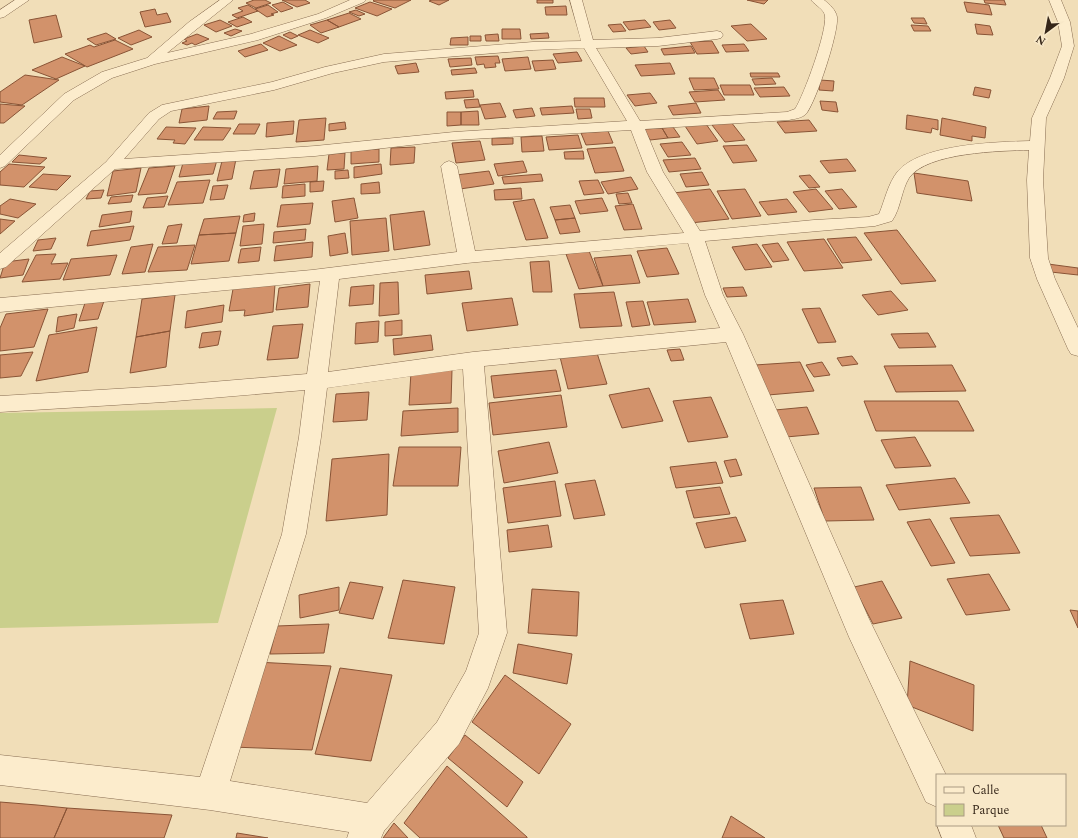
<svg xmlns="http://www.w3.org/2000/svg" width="1078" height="838" font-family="Spectral,serif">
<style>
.green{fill:#cacf8c}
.building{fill:#d2926b;stroke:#895436}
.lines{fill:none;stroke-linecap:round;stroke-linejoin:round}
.minor-casing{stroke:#886d52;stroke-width:1}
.minor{fill:#fceccc;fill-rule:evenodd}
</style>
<rect width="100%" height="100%" fill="#f1deb8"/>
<!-- green -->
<path class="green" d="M277,408L218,623L0,628V413Z"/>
<!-- building -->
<path class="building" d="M254,0H265L271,3L256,8L246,3Z
M282,0H305L310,3L297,7Z
M374,0H411L395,8L373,1Z
M432,0H449L439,5L429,1Z
M537,0H553V3H537Z
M747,0H768L764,4Z
M984,0H1004L1006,5L985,3Z
M283,2L293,8L281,12L272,5Z
M370,2L392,9L377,16L355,8Z
M964,2L989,5L992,15L967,12Z
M248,5L258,11L237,18L232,15L243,11L238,8Z
M268,5L278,12L271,14L274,15L267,17L255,9Z
M566,6L567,15H546L545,7Z
M155,9L157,15L167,13L171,22L145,27L140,12Z
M356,10L365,14L359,16L349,12Z
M349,13L361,19L339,27L327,20Z
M56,15L62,37L34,43L29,20Z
M243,17L252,22L237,27L228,22Z
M911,18H924L927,24L914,23Z
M220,20L232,26L216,32L204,25Z
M327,20L339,27L321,33L310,25Z
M645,20L651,27L629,30L623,22Z
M670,20L676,28L659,30L653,22Z
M621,24L626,31L613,32L608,25Z
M751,24L767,39L747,41L731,26Z
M975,24L990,26L993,35L977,34Z
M911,25L928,26L931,31H914Z
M235,29L242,31L231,36L224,33Z
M502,29H520L521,39H502Z
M139,30L152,37L131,45L118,38Z
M310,30L329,38L318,43L298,35Z
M290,32L298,36L291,39L283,35Z
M106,33L116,39L96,45L87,39Z
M548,33L549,38L531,39L530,34Z
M197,34L209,39L195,45L192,43L187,45L182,43L187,41L184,39Z
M498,34L499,41H486L485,35Z
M279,36L297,45L280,51L263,43Z
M470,36H481V41H470Z
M468,37V45H450L451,38Z
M115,40L133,49L87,67L65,54L90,45L94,47Z
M712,41L719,53L697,54L690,42Z
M261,44L268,50L245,57L238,51Z
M744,44L749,51L726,52L722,45Z
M644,46L648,52L631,54L626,48Z
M691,46L695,53L664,55L661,49Z
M577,52L582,61L558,63L553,54Z
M498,56L500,63H495L496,67L485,68L484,64L477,65L475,57Z
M62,57L85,66L56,79L32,70Z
M528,57L531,69L505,71L502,59Z
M471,58L472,65L450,67L448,59Z
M553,60L556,69L535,71L532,61Z
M416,63L419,72L398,74L395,66Z
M670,63L675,74L641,76L635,65Z
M475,68L477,73L452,75L451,70Z
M750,73H778L780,77H751Z
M25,75L59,80L22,105L0,102V92Z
M689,78H714L719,89L694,90Z
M772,78L776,84L755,85L752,79Z
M820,80L834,81L833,91L819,90Z
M720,85H750L754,95H724Z
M784,87L790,96L760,97L754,88Z
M975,87L991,90L989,98L973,95Z
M473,90L474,97L446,99L445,92Z
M718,90L725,100L695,102L689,92Z
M650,93L657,103L635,106L627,95Z
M574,98H604L605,107H575Z
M478,99L480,107L466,108L464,100Z
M820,101L836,102L838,112L822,110Z
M500,103L506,117L485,119L480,105Z
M696,103L701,113L673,115L668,106Z
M0,104L25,106L4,123H0Z
M209,106L207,120L179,123L182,109Z
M572,106L574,113L542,115L540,108Z
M532,108L535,116L516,118L513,110Z
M576,109H590L592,118L578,119Z
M237,111L234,119H213L217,112Z
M478,111L479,125H461V112Z
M447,112H461V125L447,126Z
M907,115L938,120V130L932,128L931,133L906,129Z
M326,118L324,140L296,142L299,120Z
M942,118L986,127L985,138L972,136V141L940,135Z
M809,120L817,131L785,133L777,122Z
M294,121L293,134L266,137L267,123Z
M345,122L346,129L329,131V124Z
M731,122L745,140L725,142L712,125Z
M239,124H260L255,134H233Z
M706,124L718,141L697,144L685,126Z
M166,127L196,128L185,144L173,143L175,140L157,139Z
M203,127L231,128L223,140H194Z
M673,127L680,137L668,138L662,128Z
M662,128L668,138L650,140L644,129Z
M608,131L613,143L586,145L581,133Z
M578,135L582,148L549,150L546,137Z
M542,136L544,151L522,152L521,137Z
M492,138H513V144L492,145Z
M480,141L485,160L456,163L452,143Z
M682,142L691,155L668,157L660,144Z
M747,145L757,161L733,163L723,146Z
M415,147L414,163L390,165L391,148Z
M615,147L624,171L595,173L587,149Z
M379,149V162L351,164V151Z
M583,151L584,159H565L564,152Z
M345,153L344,169L327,170L329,154Z
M19,155L47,158L40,164L12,162Z
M695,158L701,169L669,172L663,160Z
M236,159L232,179L217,181L222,161Z
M847,159L856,171L829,173L820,161Z
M217,160L213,174L179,177L183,163Z
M523,161L527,172L498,176L494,164Z
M9,164L45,167L24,187L0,185V172Z
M381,164L382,174L354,178V167Z
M175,166L166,193L138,195L149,168Z
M318,166L317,181L284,184L286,169Z
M141,168L136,192L107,196L113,171Z
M280,169L277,187L250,189L254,171Z
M348,170L349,178L335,179V171Z
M489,171L494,184L460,189L456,175Z
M702,172L709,185L686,187L680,174Z
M914,173L968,181L972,201L917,193Z
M43,174L71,176L57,190L29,187Z
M541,174L543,181L504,184L502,177Z
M810,175L820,187L809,188L799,176Z
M631,177L638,189L608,194L601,182Z
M210,180L203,203L168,205L177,182Z
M598,180L604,193L584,195L579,181Z
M324,181L323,191L310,192V182Z
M379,182L380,193L361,194V184Z
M305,184V196L282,198L283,186Z
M228,185L224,199L210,200L213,186Z
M521,188L522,199L495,200L494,190Z
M710,189L729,219L690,223L673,193Z
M745,189L761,216L732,219L717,191Z
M816,189L833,209L809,212L793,192Z
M842,189L857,207L839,209L825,191Z
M104,190L101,198L86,199L90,191Z
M628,193L632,203L619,204L616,194Z
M133,195L131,202L108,204L111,197Z
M168,196L164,207L143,208L147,198Z
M354,198L358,218L335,222L332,201Z
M602,198L608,211L580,214L575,201Z
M10,199L36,204L18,218L0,214V206Z
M534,199L548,238L526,240L513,202Z
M787,199L797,212L768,215L759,202Z
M313,203L310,224L277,227L281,205Z
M633,204L642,229L624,230L615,206Z
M570,205L575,218L555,220L550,207Z
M132,211L130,222L99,227L102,215Z
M424,211L430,245L394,250L390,215Z
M255,213L254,221L243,222L244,215Z
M240,216L236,233L199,235L204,219Z
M386,218L389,251L352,255L350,221Z
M575,218L580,232L560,234L555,220Z
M0,219L15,221L0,234Z
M182,224L177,243L162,244L168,226Z
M264,224L262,244L240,246L243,226Z
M134,226L130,240L87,246L91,231Z
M306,229L305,240L273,243L274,232Z
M897,230L936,281L901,284L864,233Z
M236,233L229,261L191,264L199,235Z
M345,233L348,253L330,256L328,236Z
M856,237L872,260L842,263L827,239Z
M56,238L51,249L33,251L38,240Z
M824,239L843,268L804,271L787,242Z
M313,242L312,257L274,261L276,246Z
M778,243L789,260L773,262L762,245Z
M153,244L145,272L122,274L131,247Z
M757,244L772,267L745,270L732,247Z
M195,245L187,270L148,272L158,247Z
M261,247L259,261L238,263L241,249Z
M667,248L679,274L647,277L637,251Z
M589,251L603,286L579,289L566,254Z
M56,254L51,264L68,263L60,279L22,282L36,255Z
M117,255L110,275L63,280L71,259Z
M631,255L640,283L603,286L594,258Z
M29,259L23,275L0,278L5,262Z
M549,261L552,292H533L530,262Z
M1048,264L1078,268V275L1051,272Z
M469,271L472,289L427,294L425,275Z
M398,282L399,314L379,316L380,283Z
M275,284L273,312L244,316L245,310L229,311L233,289Z
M310,284L308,307L276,310L279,288Z
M374,285L373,304L349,306L351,287Z
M743,287L747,296L727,297L723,288Z
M891,291L908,310L878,315L862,295Z
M614,292L622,326L580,328L574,294Z
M175,295L170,331L136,337L142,299Z
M512,298L518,325L467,331L462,303Z
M688,299L696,322L654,325L647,302Z
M104,301L98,319L79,321L85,303Z
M643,301L650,325L632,327L626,302Z
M224,305L222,322L185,328L187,311Z
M820,308L836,342L818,343L802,309Z
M48,309L34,347L0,351V328L6,314Z
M77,314L74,328L56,332L58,317Z
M402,320V335L385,336V322Z
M379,321L378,342L355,344L356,323Z
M303,324L298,358L267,360L273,326Z
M97,327L88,372L36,381L49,335Z
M170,331L166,367L130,373L136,337Z
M221,331L218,345L199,348L202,333Z
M928,333L936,347L899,348L891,334Z
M431,335L433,350L394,355L393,339Z
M680,349L684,360L671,361L667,350Z
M33,352L21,376L0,378V355Z
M597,353L607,384L568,389L560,357Z
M852,356L858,364L842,366L837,358Z
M800,362L814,391L768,395L755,365Z
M822,362L830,375L814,377L806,365Z
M952,365L966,391L896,392L884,366Z
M452,370L451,403L409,405L411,372Z
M556,370L561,391L494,398L491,376Z
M649,388L663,421L622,428L609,395Z
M369,392L367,420L333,422L336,394Z
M561,395L567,427L493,435L489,403Z
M711,397L728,437L688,442L673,401Z
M864,401H958L974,431H876Z
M807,407L819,434L786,437L775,410Z
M458,408V432L401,436L403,411Z
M915,437L931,466L895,468L881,440Z
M549,442L558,473L504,483L498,451Z
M399,447H461L458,486H393Z
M389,454L387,515L326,521L332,459Z
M736,459L742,475L730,477L724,461Z
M716,462L723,483L676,488L670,467Z
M955,478L970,503L899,510L886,485Z
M595,480L605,515L574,519L565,484Z
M555,481L561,516L508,523L503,488Z
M720,487L730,514L694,518L686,491Z
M861,487L874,520L825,521L814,488Z
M999,515L1020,553L970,556L950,518Z
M736,517L746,541L705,548L696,523Z
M930,519L955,563L931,566L907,522Z
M548,525L552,547L509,552L507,530Z
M989,574L1010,610L966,615L947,579Z
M403,580L455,587L444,644L388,638Z
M882,581L902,618L873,624L854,587Z
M350,582L383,587L373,619L339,613Z
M339,587V610L300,618L299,595Z
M532,589L579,592L577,636L528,633Z
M783,600L794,634L750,639L740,604Z
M1070,610L1078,611V628Z
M329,624L324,653L270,654L277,626Z
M518,644L572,654L567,684L513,673Z
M910,661L974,685L973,731L907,705Z
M256,662L331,666L312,750L232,747Z
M340,668L392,675L371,761L315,754Z
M505,675L571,724L539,774L472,722Z
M465,735L523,782L507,807L448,758Z
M447,766L527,837V838H420L404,823Z
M0,802L37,805L67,808L54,838H0Z
M67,808L172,815L164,838H54Z
M731,816L765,838H722Z
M394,823L408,838H383Z
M998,825H1041L1047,838H1004Z
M237,833L268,838H236Z"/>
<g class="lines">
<!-- minor casing -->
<g class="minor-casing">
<path id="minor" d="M15,0H29L4,17L0,18V10Z
M220,0H233L167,53L251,34L318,14L350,0H366L364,2L326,18L258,40L155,64L112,78L74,100L5,166L0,168V155L64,94L102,72L147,58L189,22Z
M570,0H582L593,40L658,38L717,31L721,32L723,35L721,38L717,39L658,46L596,48L640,121L787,112L795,109C804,95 827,32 825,16C824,9 816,6 811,0H824C829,4 836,10 837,17C839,32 816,102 806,114C802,118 794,119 789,120L645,129L663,172L700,231L814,220L868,217L879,214C885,200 888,183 898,171C922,144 995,142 1030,141L1032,118L1050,78L1062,46L1058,22L1049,0H1061L1070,22L1074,46L1064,78L1046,118L1043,180L1048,258L1055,279L1078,328V356L1071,354L1068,349L1037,279L1030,258L1027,180L1029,150C1001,151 927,152 909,178C901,191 901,208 892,221L875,226L705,241L723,295L743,334L869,619L946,775H937V807L926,802L849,637L726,342L484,366L507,633L488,688L459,744L384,831L381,838H347L349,832L210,810L0,785V755L200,777L282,534L299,437L305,390L164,402L0,412V396L164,386L307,374L320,281L0,312V298L312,270L457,252L441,166L444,163L449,161L454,163L457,166L475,251L684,233L647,172L631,130L454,140L315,156L115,169L6,267L0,269V253L106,162L149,113L162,105L272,82L325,67L384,54L533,42L581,41ZM584,48L627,121L454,132L315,146L124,159L159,119L171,111L274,90L333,73L384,62L533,50ZM688,243L705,295L720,328L473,352L328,372L339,279L467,263ZM463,369L479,633L466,671L437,722L367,803L230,781L306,534L321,437L327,388Z
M937,825H971L976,838H942Z"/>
</g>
<!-- minor -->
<use href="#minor" class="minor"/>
</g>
<!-- legend -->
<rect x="936" y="774" width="130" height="52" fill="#f8e8c8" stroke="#aa9a82"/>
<rect x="944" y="787" width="20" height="6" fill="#fceccc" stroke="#aa9a82"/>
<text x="972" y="794" font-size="12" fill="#352619">Calle</text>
<rect x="944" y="804" width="20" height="12" fill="#cacf8c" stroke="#aa9a82"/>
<text x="972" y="814" font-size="12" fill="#352619">Parque</text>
<!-- north arrow -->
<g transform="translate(1046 32) rotate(212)" stroke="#f8e8c8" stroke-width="3" paint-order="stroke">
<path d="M0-3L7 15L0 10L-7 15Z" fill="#352619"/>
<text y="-6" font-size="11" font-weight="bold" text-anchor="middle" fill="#352619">N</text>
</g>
</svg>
